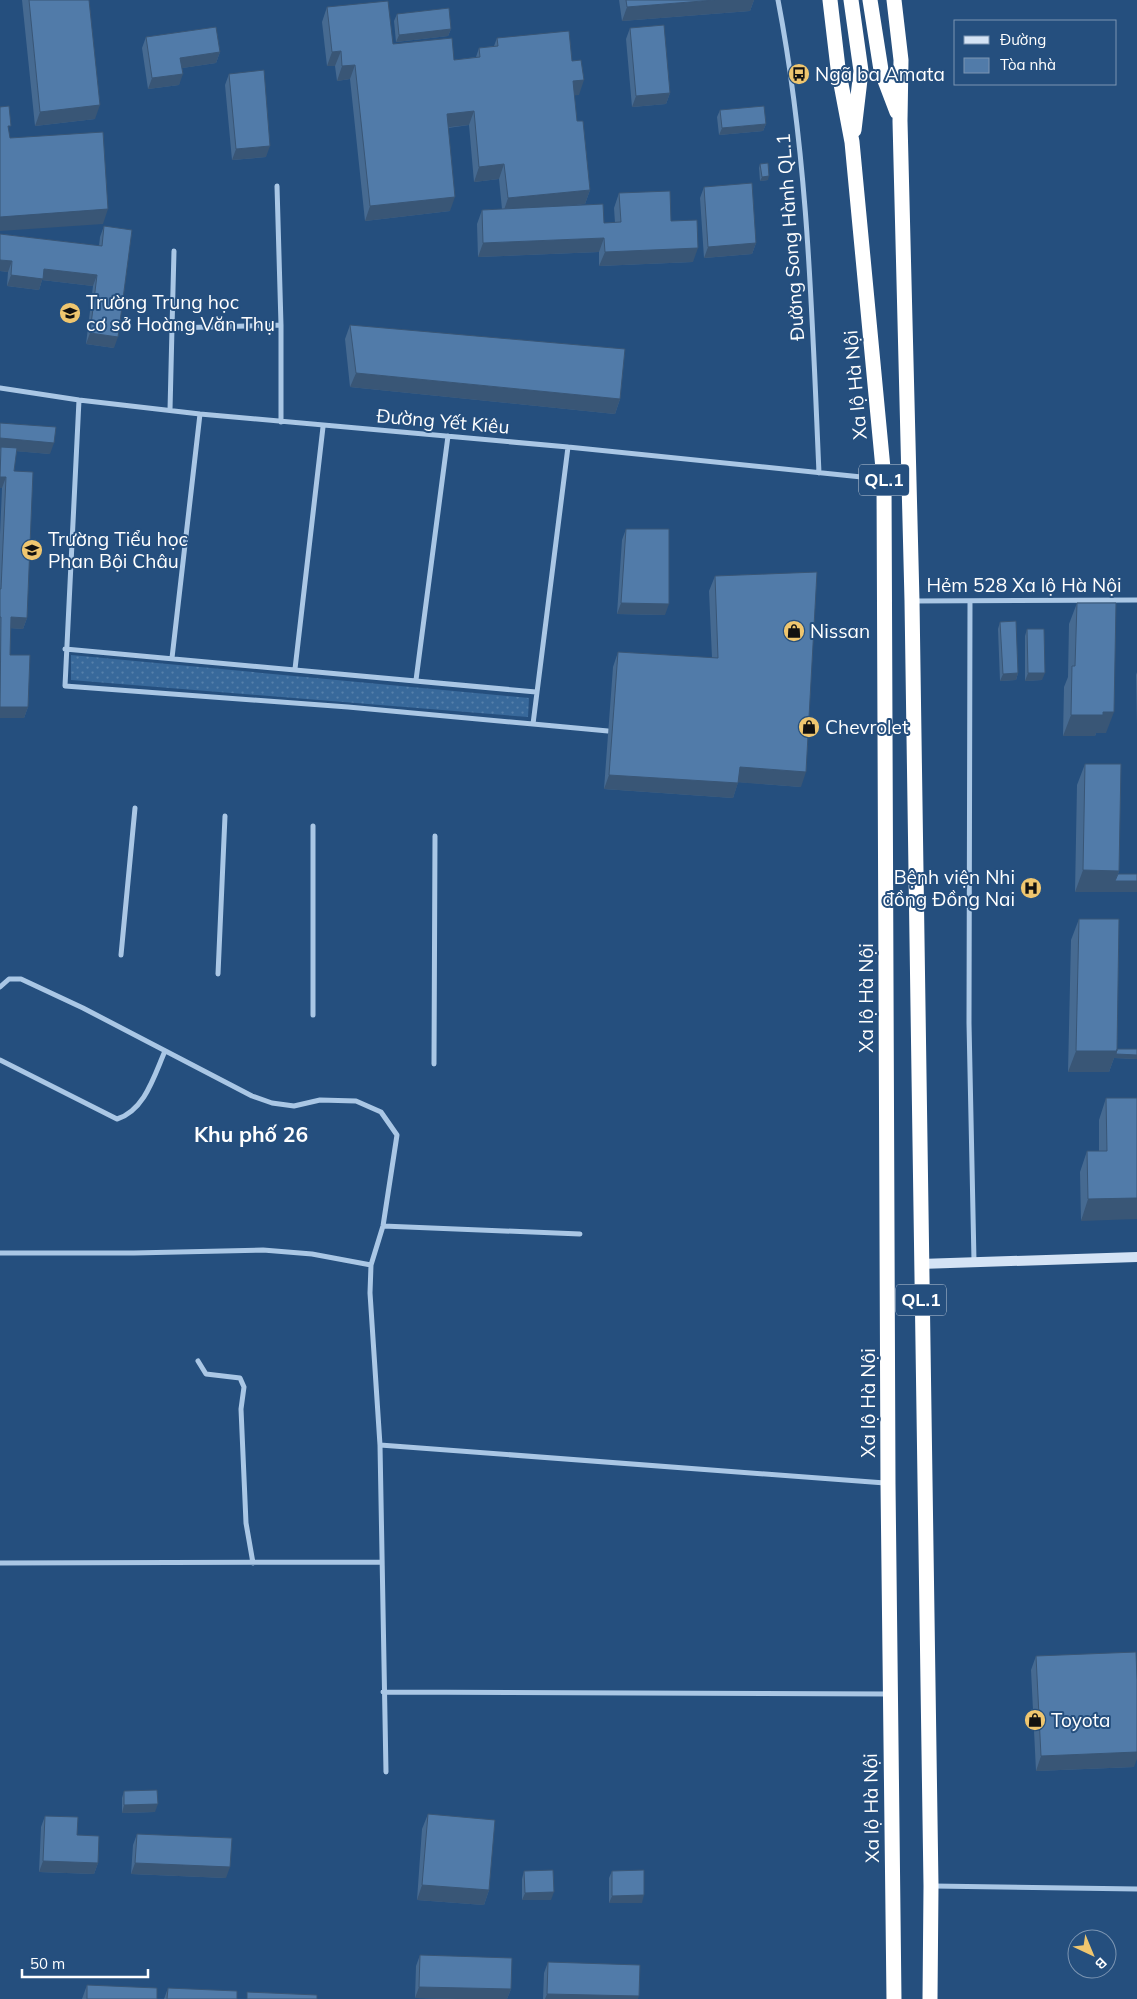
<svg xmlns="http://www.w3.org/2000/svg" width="1137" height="1999" font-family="Mulish,sans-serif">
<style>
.grass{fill:url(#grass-dots)}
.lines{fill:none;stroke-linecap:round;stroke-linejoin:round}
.street{stroke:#aac7e5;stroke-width:5}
.secondary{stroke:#d4e3f5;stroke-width:10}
.highway{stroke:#fff;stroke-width:15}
.wall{fill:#466a91}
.shaded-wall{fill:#395676}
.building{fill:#517ba9;stroke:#395676}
.labels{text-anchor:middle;stroke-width:4;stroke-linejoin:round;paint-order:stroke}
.shield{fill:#254f7e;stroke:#becad8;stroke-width:1}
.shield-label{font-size:18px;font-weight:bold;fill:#fff}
.poi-label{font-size:19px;fill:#fff;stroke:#254f7e;text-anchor:start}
.street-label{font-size:19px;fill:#fff;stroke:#254f7e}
.quarter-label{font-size:21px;font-weight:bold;fill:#fff;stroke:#254f7e}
</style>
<defs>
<pattern id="grass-dots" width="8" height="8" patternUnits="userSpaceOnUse" patternTransform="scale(1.25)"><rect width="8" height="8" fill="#38699b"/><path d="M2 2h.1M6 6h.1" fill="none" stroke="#5680aa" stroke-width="1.8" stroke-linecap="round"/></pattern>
</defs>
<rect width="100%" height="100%" fill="#254f7e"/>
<!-- grass -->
<path class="grass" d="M71,655L529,698L528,717L71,680Z"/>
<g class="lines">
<!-- street -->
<path class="street" d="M778,0C808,156 812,315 819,473
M277,186L281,325V422
M172,328L174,251
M0,388L79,400L200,414L568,447L881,479
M79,400L65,686L348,707L533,724L568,447
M170,410L172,328L281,325
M913,601L1137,600
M970,601L969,1023L974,1261
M65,649L536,692
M172,658L200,414
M295,669L323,427
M416,680L448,436
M533,724L608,731
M121,955L135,808
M218,974L225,816
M0,987L9,979H21L83,1008L252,1096L272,1103L294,1106L320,1100L356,1101L381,1112L397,1135L383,1226L371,1265L370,1293L380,1445L386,1772
M313,1015V826
M0,1060L117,1119C145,1110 154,1076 165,1051
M434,1064L435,836
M383,1226L580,1234
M0,1253H134L263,1250L312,1254L371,1265
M198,1361L206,1374L240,1378L244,1387L241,1409L246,1523L253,1563
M380,1445L885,1483
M0,1563L381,1562
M383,1692L890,1694
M933,1886L1137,1889"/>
<!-- secondary -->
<path class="secondary" d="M920,1264L1137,1257"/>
<!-- highway -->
<path class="highway" d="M830,0L838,68L852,142L884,479L888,1484L894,1999
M851,0L861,71L854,130
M870,0L881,70L897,112
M894,0L901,60L900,121L912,601L931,1886L930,1999"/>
</g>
<!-- wall -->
<path class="wall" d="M22,0H89L95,119L35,126Z
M619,0H754L750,11L622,21Z
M327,7L393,44L454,60L476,57L479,48L494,46L497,38L572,61L579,95H574L577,121L590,190L585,204L572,206L604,223H615L614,208L619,193L671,221L693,262L599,266V252L478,257L477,224L482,210L502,209L499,179L474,182L469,125L448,128L450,211L365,221L350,79L337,81L335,66H327L322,22Z
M397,14L451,29L448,36L396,42L394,21Z
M630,28L670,93L666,104L632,107L626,39Z
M146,37L220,52L216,63L182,68L179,85L148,89L142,48Z
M229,74L266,157L232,160L225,85Z
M720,110L766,124L763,131L719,135L717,117Z
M760,164L768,180L760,181L759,168Z
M704,187L756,243L752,254L704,258L700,198Z
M104,226L114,348L86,344L93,286L42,280L39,290L7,286L8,272L0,271V234L99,246L100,237Z
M350,325L620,399L615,414L350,387L345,339Z
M0,423L50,454L16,451L14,471L27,618L23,629L10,628V655L28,707L24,718H0V535L2,488H0Z
M626,529L665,615L617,614L622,540Z
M715,576L801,787L738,782L733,798L604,789L613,667L618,652L712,658L709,591Z
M1077,603L1106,733H1096L1095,736H1063L1064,687L1068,677L1069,624Z
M1000,622L1018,673L1016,680L1000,681L998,629Z
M1027,629L1042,680L1025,681V636Z
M1137,672V725L1136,675Z
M1085,764L1119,871L1118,874H1137V892H1075L1077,785Z
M1079,919L1117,1049H1137V1059L1114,1058L1109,1072H1068L1071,940Z
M1106,1098H1137L1081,1221L1080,1172L1087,1151H1099V1120Z
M1036,1656L1134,1767L1036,1771L1031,1670Z
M124,1791L155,1812L122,1813V1798Z
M428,1814L489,1890L484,1905L417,1900L422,1829Z
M45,1816L98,1863L94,1874L39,1872L41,1827Z
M137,1834L226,1878L131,1874L133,1845Z
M524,1871L551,1900H522V1879Z
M612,1871L642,1903H609V1878Z
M420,1955L511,1989L507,1999H458L415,1998L416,1966Z
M548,1962L638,1999H543L544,1973Z
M87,1985L157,1999H82Z
M168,1988L237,1999H164Z"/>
<!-- shaded-wall -->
<path class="shaded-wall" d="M715,0H754L750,11L622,21L627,7Z
M451,29L448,36L396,42L399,35Z
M341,51L335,66H327L332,52Z
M220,52L216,63L176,69L180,58Z
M355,65L350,79L337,81L342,66Z
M183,74L179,85L148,89L152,78Z
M584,80L579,95L567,96L573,81Z
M670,93L666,104L632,107L636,96Z
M100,105L95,119L35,126L40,112Z
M474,111L469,125L441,128L447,114Z
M766,124L763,131L719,135L722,128Z
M270,146L266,157L232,160L236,149Z
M504,164L499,179L474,182L479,167Z
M769,176L768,180L760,181L762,177Z
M590,190L585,204L503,213L508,198Z
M455,197L450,211L365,221L370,206Z
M108,209L103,224L0,231V217Z
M604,238L599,252L478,257L483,243Z
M756,243L752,254L704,258L708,247Z
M698,248L693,262L599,266L605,252Z
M0,260L12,261L8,272L0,271Z
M44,269L97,275L93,286L42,280L39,290L7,286L11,275Z
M90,333L118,337L114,348L86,344Z
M356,373L620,399L615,414L350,387Z
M0,438L54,443L50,454L1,450V447L0,450Z
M0,477H6L2,488H0Z
M621,603L669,604L665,615L617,614Z
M11,617L27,618L23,629L7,628Z
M1018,673L1016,680L1000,681L1003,674Z
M1028,673H1045L1042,680L1025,681Z
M0,707H28L24,718H0Z
M1103,712H1114L1106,733H1096L1095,736H1063L1071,715Z
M740,767L806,772L801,787L734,782Z
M609,775L738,783L733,798L604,789Z
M1083,870L1119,871L1115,881H1137V892H1075Z
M1076,1051H1117L1137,1055V1059L1114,1058L1109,1072H1068Z
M1137,1198V1219L1081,1221L1088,1199Z
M1137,1752V1759L1134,1767L1036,1771L1041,1756Z
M158,1804L155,1812L122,1813L124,1805Z
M43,1861L98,1863L94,1874L39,1872Z
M135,1863L230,1867L226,1878L131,1874Z
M422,1885L489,1890L484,1905L417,1900Z
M554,1892L551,1900H522L525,1893Z
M644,1895L642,1903H609L612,1896Z
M419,1987L511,1989L507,1999H458L415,1998Z
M547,1994L639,1996L638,1999H545Z"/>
<!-- building -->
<path class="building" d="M29,0H89L100,105L40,112Z
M626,0H715L627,7Z
M388,1L393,44L452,38L454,60L480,57L479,48L498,46L497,38L569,31L572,61L581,60L584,80L573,81L577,121H583L590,190L508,198L504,164L479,167L474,111L447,114L455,197L370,206L355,65L342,66L341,51L332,52L327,7Z
M449,8L451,29L399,35L397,14Z
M664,25L670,93L636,96L630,28Z
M216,27L220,52L180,58L183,74L152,78L146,37Z
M264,70L270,146L236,149L229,74Z
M9,106L11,126H8L10,138L103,132L108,209L0,217V107Z
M764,106L766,124L722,128L720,110Z
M768,163L769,176L762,177L760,164Z
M752,183L756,243L708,247L704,187Z
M670,191L671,221L697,220L698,248L605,252L604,238L483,243L482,210L603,204L604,223L621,222L619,193Z
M104,226L132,230L118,337L90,333L97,275L44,269L43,279L11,275L12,261L0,260V234L102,246Z
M350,325L625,349L620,399L356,373Z
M0,423L56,427L54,443L0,438Z
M1,447L17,448L14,471L33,472L27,618L11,617L10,655H30L28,707H0L1,617H0V589H1L6,477H0Z
M626,529H669V604L621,603Z
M817,572L806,772L740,767L738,783L609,775L618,652L718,658L715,576Z
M1077,603H1116L1114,712H1103V715H1071L1072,666H1075Z
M1016,621L1018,673L1003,674L1000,622Z
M1027,629H1044L1045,673H1028Z
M1085,764H1121L1119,871L1083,870Z
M1118,874H1137V881H1115Z
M1079,919H1119L1117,1051H1076Z
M1117,1049H1137V1055L1116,1054Z
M1106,1098H1137V1198L1088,1199L1087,1151H1107Z
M1136,1652L1137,1680V1752L1041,1756L1036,1656Z
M157,1790L158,1804L124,1805V1791Z
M428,1814L495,1820L489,1890L422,1885Z
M45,1816L78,1817L77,1835L99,1836L98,1863L43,1861Z
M137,1834L232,1838L230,1867L135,1863Z
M553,1870L554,1892L525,1893L524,1871Z
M644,1870V1895L612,1896V1871Z
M420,1955L512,1958L511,1989L419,1987Z
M548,1962L640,1965L639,1996L547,1994Z
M87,1985L157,1988V1999H87Z
M168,1988L237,1991V1999H167Z
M247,1992L317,1995V1999H247Z"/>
<!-- icons -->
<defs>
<g id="bus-disc" transform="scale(1.125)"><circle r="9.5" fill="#efc66f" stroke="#254f7e"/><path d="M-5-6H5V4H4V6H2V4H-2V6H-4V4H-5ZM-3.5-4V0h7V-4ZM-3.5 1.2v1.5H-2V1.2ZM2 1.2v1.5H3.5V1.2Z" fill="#111"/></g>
<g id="school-disc" transform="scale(1.125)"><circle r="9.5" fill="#efc66f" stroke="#254f7e"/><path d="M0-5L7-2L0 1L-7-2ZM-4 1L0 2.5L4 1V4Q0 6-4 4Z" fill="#111"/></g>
<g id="shop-disc" transform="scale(1.125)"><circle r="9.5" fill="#efc66f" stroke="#254f7e"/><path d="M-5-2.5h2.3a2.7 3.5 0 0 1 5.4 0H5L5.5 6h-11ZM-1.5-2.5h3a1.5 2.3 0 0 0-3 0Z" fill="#111"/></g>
<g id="hospital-disc" transform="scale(1.125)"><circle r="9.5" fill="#efc66f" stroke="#254f7e"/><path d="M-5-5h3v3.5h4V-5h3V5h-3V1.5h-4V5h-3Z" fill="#111"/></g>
</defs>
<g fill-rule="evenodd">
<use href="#bus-disc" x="799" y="74"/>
<use href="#school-disc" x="70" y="313"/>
<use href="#school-disc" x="32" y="550"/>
<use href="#shop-disc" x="794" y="631"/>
<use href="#shop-disc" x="809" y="727"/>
<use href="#hospital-disc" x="1031" y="888"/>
<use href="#shop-disc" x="1035" y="1720"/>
</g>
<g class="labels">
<!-- shield labels -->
<g class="shield">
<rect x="859" y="464.5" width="50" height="31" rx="4"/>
<rect x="896" y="1284.5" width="50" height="31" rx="4"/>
</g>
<g class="shield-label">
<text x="884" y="486">QL.1</text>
<text x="921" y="1306">QL.1</text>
</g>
<!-- poi labels -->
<g class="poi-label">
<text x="815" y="81">Ngã ba Amata</text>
<text x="86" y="309">Trường Trung học<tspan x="86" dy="22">cơ sở Hoàng Văn Thụ</tspan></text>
<text x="48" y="546">Trường Tiểu học<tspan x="48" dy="22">Phan Bội Châu</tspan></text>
<text x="810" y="638">Nissan</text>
<text x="825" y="734">Chevrolet</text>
<text x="1015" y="884" text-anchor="end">Bệnh viện Nhi<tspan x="1015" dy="22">đồng Đồng Nai</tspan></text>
<text x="1051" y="1727">Toyota</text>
</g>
<!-- street labels -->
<g class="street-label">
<text transform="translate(790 237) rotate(-94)" y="7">Đường Song Hành QL.1</text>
<text transform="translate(855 385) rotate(-95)" y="7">Xa lộ Hà Nội</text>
<text transform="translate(443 421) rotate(5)" y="7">Đường Yết Kiêu</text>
<text x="1024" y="592">Hẻm 528 Xa lộ Hà Nội</text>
<text transform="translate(866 998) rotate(-90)" y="7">Xa lộ Hà Nội</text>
<text transform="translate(868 1403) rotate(-90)" y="7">Xa lộ Hà Nội</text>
<text transform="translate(871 1808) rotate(-91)" y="7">Xa lộ Hà Nội</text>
</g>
<!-- quarter labels -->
<g class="quarter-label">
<text x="251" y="1142">Khu phố 26</text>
</g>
</g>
<!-- legend -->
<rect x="954" y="20" width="162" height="65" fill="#254f7e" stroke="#7c95b2"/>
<rect x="964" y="36" width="25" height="8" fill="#d4e3f5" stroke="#7c95b2"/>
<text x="1000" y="45" font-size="15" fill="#ffffff">Đường</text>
<rect x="964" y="58" width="25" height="15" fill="#517ba9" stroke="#7c95b2"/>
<text x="1000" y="70" font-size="15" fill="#ffffff">Tòa nhà</text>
<!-- north arrow -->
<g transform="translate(1092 1954) rotate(136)"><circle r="24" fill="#254f7e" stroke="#7c95b2"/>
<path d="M0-4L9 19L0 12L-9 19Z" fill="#efc66f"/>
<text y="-8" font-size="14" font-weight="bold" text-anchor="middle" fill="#ffffff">B</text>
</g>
<!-- scale -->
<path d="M22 1969v8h126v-8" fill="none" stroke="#ffffff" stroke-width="2.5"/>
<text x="30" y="1969" font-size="15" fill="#ffffff" stroke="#254f7e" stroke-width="4" paint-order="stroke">50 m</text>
</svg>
